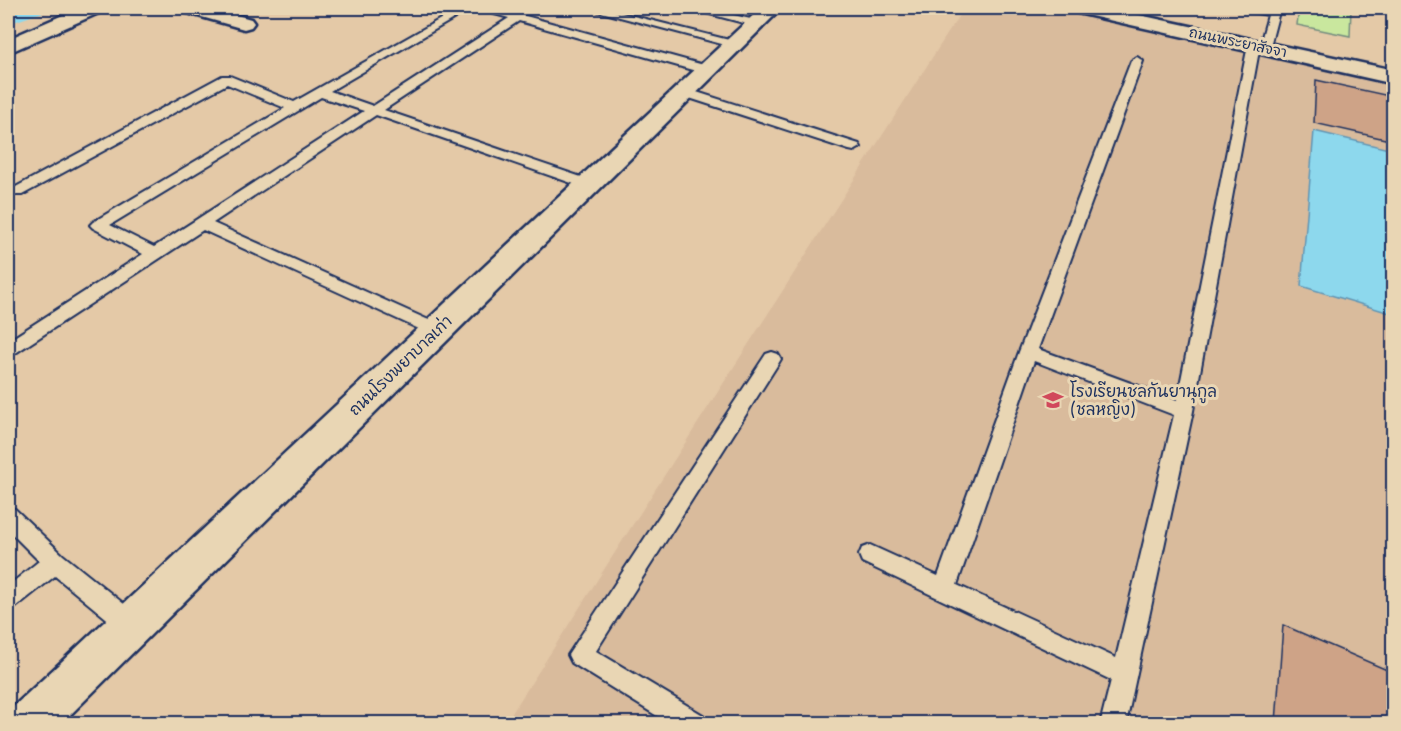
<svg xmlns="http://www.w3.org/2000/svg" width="1401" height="731" font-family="'Playpen Sans','Playpen Sans Thai',sans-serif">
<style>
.built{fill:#d9bb9c}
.green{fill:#c9e79e;stroke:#728b7e;stroke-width:1.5}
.water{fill:#8dd8ed;stroke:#5f94b4;stroke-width:1.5}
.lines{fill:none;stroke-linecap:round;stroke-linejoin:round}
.canal{fill:#8dd8ed;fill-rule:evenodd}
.building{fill:#cea387;stroke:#1b2f5e;stroke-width:1.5}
.service-casing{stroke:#1b2f5e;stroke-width:4}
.minor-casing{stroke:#1b2f5e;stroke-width:5}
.tertiary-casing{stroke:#1b2f5e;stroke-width:5}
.service{fill:#e9d6b4;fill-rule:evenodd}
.minor{fill:#e9d6b4;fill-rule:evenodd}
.tertiary{fill:#e9d6b4;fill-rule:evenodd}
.labels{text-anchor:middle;stroke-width:6;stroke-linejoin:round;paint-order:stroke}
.far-street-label{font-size:14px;fill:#1b2f5e;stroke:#e9d6b4}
.street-label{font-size:16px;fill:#1b2f5e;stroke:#e9d6b4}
.poi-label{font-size:16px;fill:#1b2f5e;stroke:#e9d6b4;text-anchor:start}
</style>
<rect width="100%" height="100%" fill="#e4c9a7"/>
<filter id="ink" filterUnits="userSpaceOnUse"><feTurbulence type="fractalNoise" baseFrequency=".0167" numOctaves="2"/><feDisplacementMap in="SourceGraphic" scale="12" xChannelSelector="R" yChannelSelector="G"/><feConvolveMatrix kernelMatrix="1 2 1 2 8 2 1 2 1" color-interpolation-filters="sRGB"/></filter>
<g filter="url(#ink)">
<!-- built -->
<path class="built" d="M964,8H1082L1393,77V723L505,724Z"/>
<!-- green -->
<path class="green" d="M1299,8H1351L1350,36L1297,25Z"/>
<!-- water -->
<path class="water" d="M1314,131L1393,150V314L1301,286Z"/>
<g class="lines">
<!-- canal -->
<path class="canal" d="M18,8H46L43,12L8,24V11Z"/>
</g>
<!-- building -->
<path class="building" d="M1316,80L1394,97V141L1314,123Z
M1283,625L1394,673V723H1276Z"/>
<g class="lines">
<!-- service casing -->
<g class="service-casing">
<path id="service" d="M460,8H472L330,91L373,106L509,18L480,10L479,8H494L522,15L711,67L713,70L707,74L703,73L519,21L384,110L593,181L595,184L593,187H583L376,115L213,223L442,326L445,330L442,334L436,336L430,334L203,230L14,354L8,355V341L143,254L93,228L90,225L93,222L285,108L227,84L22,195H12L10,192L12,189L222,76H230L294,102ZM321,97L364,111L154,247L110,225Z
M586,8H602L737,42L739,44L733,47Z
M687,8H704L759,21L761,23L755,26Z
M1240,8H1280L1269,50L1265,51L1259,48L1268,15L1241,10Z
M1254,42L1260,45L1193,411L1126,724H1100L1111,680L862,562L859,555L862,548L870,545L938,576L1019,352L1131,61L1137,57L1143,61L1038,349L1177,400L1248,45ZM1034,361L1174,415L1116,658L957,585Z
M684,88L859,144L861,147L854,151L849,150L680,95L678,92L680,89Z
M772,352L778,354L781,359L778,364L596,651L703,715L706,724H670L572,663L568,655L766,354Z
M8,507L15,509L63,555L139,616L143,624L139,632L131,635L123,632L55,576L16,607L8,610V586L39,561L8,530Z"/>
</g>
<!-- minor casing -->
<g class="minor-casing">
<path id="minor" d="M79,8H104L101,12L8,53V39Z
M181,8H211L251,19L254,23L251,27L244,29L184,12Z"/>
</g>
<!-- tertiary casing -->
<g class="tertiary-casing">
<path id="tertiary" d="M761,8H782L61,724H8L12,708Z
M1072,8H1107L1394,70V84L1082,14L1075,12Z"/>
</g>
<!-- service -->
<use href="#service" class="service"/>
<!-- minor -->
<use href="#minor" class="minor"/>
<!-- tertiary -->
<use href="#tertiary" class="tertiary"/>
</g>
</g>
<!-- icons -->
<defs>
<g id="school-bare" transform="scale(1.62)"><path d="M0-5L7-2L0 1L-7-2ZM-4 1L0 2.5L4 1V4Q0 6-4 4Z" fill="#d1495b" stroke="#e9d6b4" stroke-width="2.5" paint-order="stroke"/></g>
</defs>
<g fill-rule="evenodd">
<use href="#school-bare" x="1053" y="400"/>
</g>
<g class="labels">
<!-- far-street labels -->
<g class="far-street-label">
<text transform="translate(1238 42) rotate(12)" y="5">ถนนพระยาสัจจา</text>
</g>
<!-- street labels -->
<g class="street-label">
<text transform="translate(400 365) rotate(-44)" y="6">ถนนโรงพยาบาลเก่า</text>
</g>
<!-- poi labels -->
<g class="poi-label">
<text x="1070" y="397">โรงเรียนชลกันยานุกูล<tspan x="1070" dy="18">(ชลหญิง)</tspan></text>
</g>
</g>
<!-- margin -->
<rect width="1401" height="731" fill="none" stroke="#e9d6b4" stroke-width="30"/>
<rect x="15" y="15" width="1371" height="701" fill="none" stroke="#1b2f5e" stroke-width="2" filter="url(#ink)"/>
</svg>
